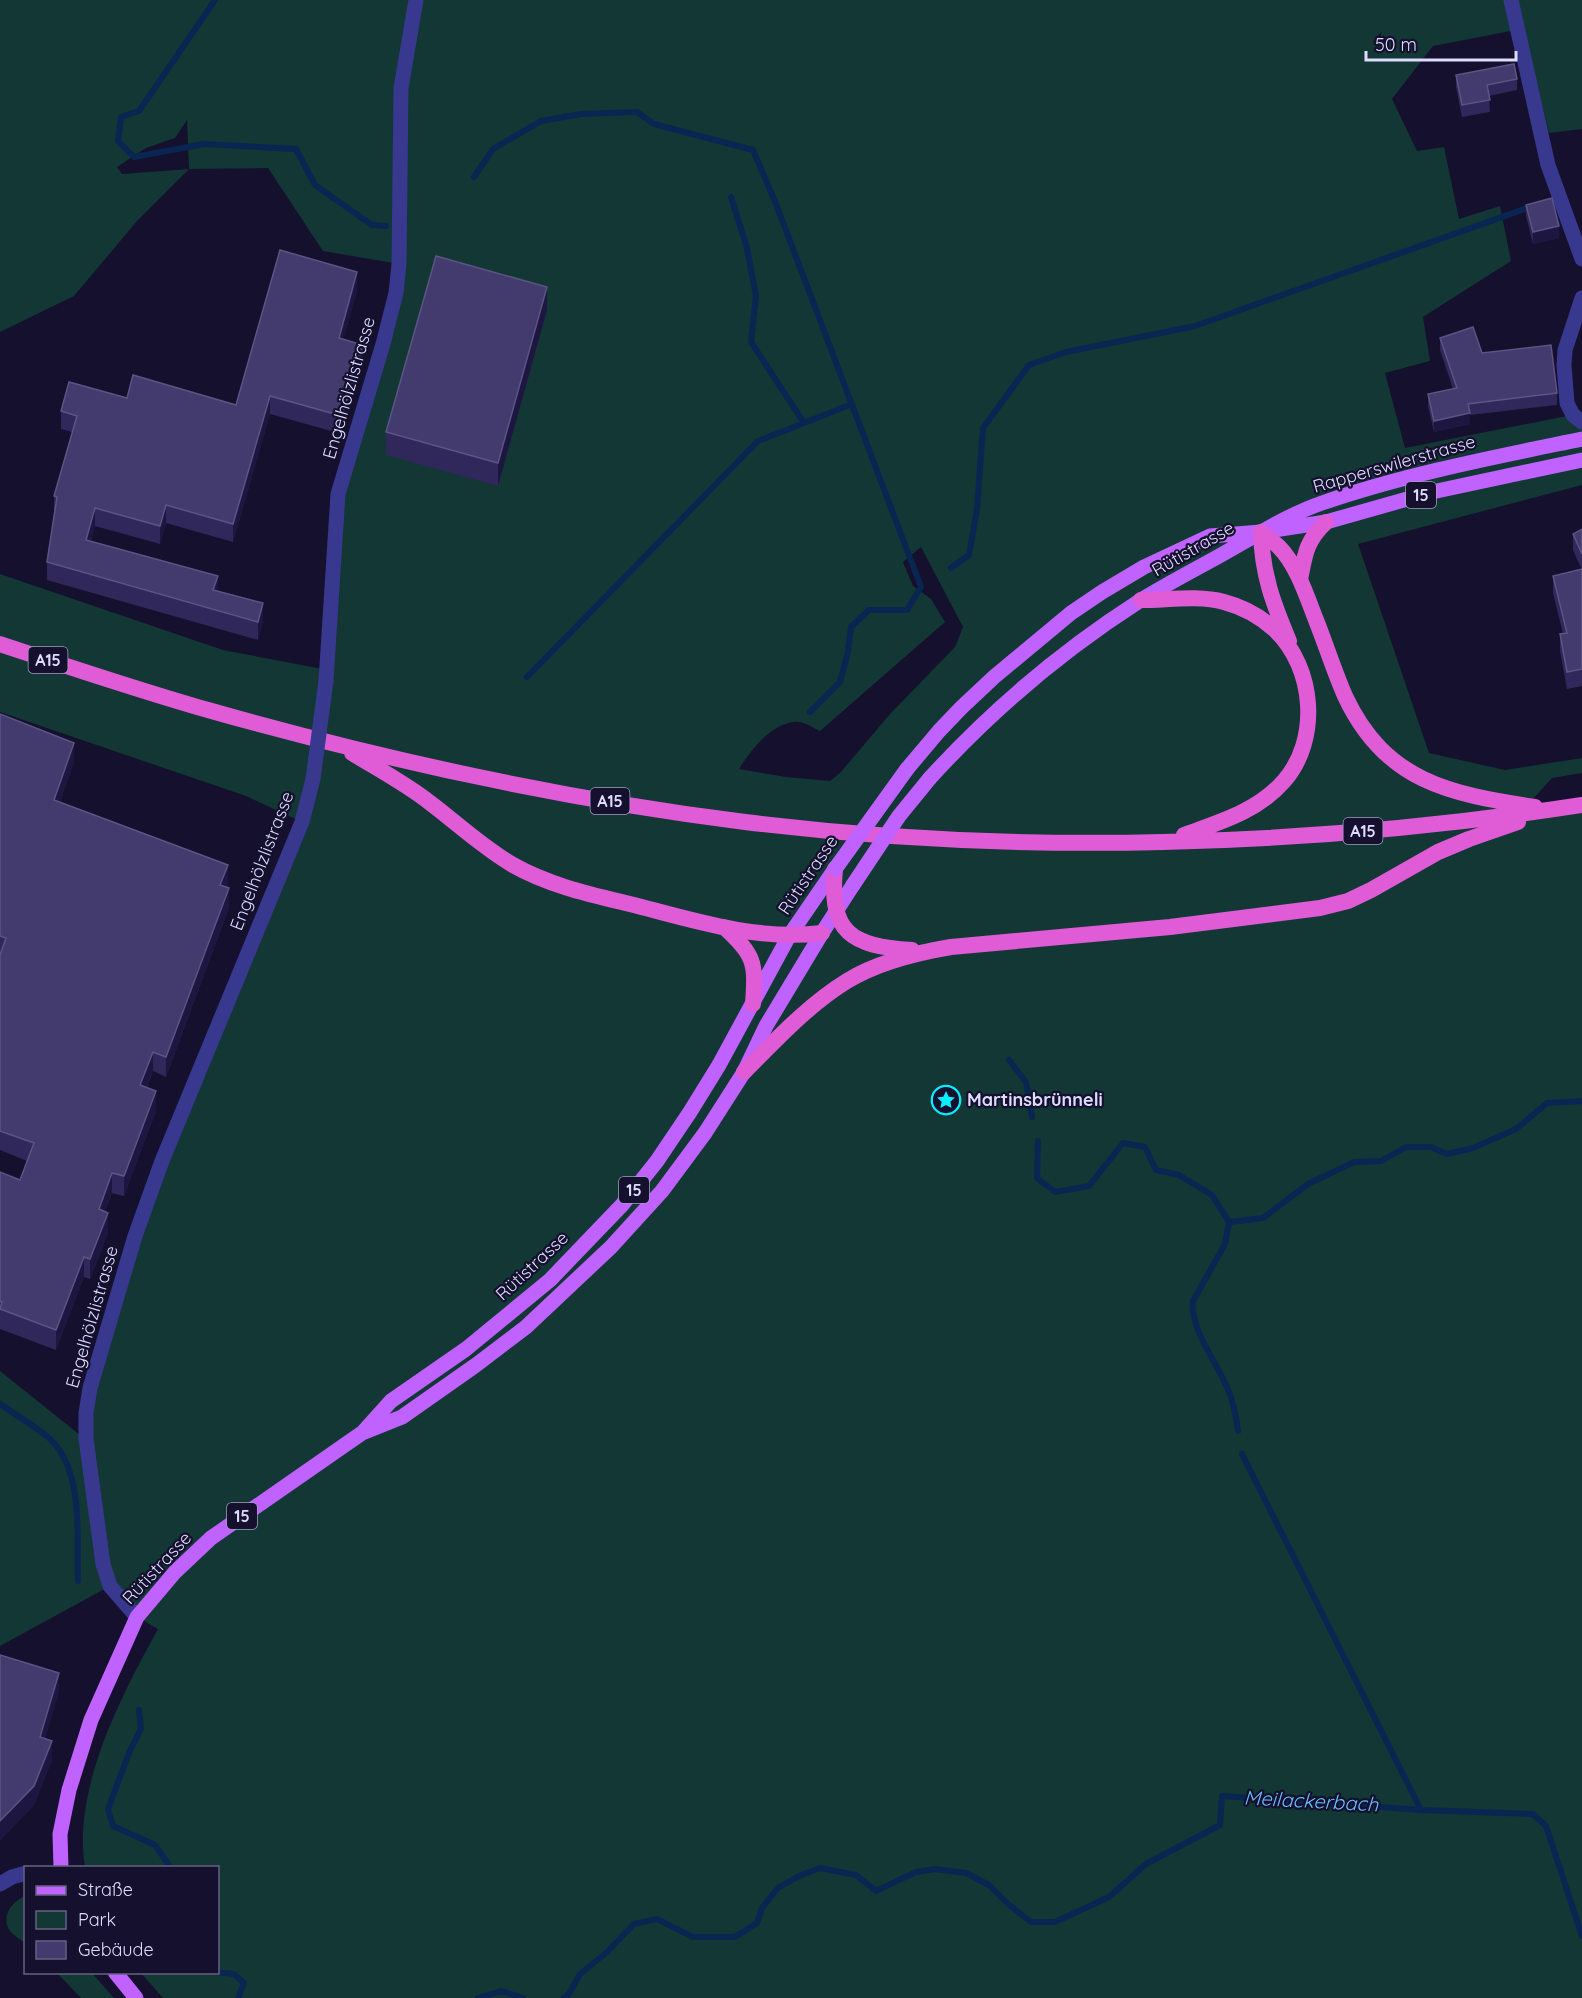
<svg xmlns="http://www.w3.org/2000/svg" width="1582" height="1998" font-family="Quicksand,sans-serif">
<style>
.green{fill:#123735;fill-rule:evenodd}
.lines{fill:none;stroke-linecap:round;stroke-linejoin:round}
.stream{stroke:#092652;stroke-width:6}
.minor{stroke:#38388f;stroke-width:15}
.primary{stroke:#bf62ff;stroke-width:15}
.trunk{stroke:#df5cd6;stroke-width:16}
.minor-bridge{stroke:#38388f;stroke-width:15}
.primary-bridge{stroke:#bf62ff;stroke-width:15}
.wall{fill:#30285b}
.shaded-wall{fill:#1d1641}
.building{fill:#433b6d;stroke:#5b5484;stroke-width:1.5}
.labels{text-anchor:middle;stroke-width:4.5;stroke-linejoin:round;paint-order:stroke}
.shield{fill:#14102d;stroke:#a19ec0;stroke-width:1.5}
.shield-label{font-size:16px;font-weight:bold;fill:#dedbff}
.street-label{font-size:18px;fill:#dedbff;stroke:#14102d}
.poi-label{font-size:18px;font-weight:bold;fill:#dedbff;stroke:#14102d;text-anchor:start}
.water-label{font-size:20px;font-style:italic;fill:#69bfff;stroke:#14102d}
</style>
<rect width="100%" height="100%" fill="#14102d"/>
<!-- green -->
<path class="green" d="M0,0H1505L1511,31L1433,46L1392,99L1417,151L1444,147L1459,219L1500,206L1511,261L1423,317L1430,361L1385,373L1405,448L1582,413V485L1358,544L1429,753L1505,770L1582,758V773L1552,778L1510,824L1582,805V1998H163L141,1973L218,1972V1868L85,1867C72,1790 121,1696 158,1629L137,1617L110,1586L0,1646V1371L85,1439L115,1298L302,822L246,796L0,712V574L223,650L328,670L338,494L399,264L323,251L268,168L189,169L137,221L74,296L0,332ZM187,120L189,169L122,174L117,167L146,148L175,138ZM921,547L963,627L955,647L890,714L840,773L830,781L786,777L739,769C751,750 769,726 793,722C802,720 812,727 820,731L945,622L931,599L913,586L903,562Z
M1516,0H1582V129L1549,133Z
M25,1896V1943C20,1939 14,1936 10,1931C0,1917 12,1901 25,1896Z
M57,1973H92L114,1998H81Z"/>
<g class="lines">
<!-- stream -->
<path class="stream" d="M215,0L139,111L121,117L118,141L134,157L204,144L296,149L315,185L372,225L386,226
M474,177L493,149L541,121L581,114L637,112L654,124L753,150L776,204L921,587L907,610H869L851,627L848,652L840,682L810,712
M731,197L747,248L756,296L751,342L804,423
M951,568L969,555L977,509L983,428L1029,365L1066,352L1195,326L1533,206
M527,677L758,441L852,404
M1009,1060L1026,1082L1032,1117
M1038,1141L1037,1178L1055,1192L1089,1186L1123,1143L1145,1147L1156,1170L1179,1175L1212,1195L1229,1222L1225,1244L1193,1301C1190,1328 1215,1360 1226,1385C1233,1399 1236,1415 1238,1431
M1229,1222L1263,1218L1308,1184L1354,1162L1381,1161L1406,1147H1431L1447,1154L1473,1148L1516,1129L1547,1103L1582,1101
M0,1404C16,1415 35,1426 50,1439C84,1470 77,1539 78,1581
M1242,1454L1421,1810
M139,1710L141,1729L129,1753L108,1809L113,1826L155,1845L171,1868
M215,1972L234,1974L244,1983L238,1998
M478,1998L501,1991L523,1998
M564,1998L569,1994L580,1974L607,1952L634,1924L657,1919L693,1937H735L757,1923L762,1908L778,1888L799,1876L820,1868L856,1875L876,1891L916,1872L935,1869L966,1873L989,1885L1008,1904L1031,1922H1055L1109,1897L1146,1864L1220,1825L1222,1796L1421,1810L1533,1814L1546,1826L1582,1936"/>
<!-- minor -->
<path class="minor" d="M1511,0L1548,165L1582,259
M1582,298L1565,350L1564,365L1567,403L1573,415L1582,422
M326,681L338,494L383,344L396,293L399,264L401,88L416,0
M137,1617L110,1586L103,1564L86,1439V1413L90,1388L135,1236L162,1161L302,822L313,779
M0,1884L12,1877L26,1873"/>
<!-- primary -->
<path class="primary" d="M907,769L939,731L961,708L994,677L1071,613L1102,592L1144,567L1210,536L1261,532L1326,522L1432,492L1582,460
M930,778C992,710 1063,650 1141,600C1167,584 1194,570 1221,555C1252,538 1287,515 1322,503C1406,474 1495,457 1582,439
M364,1431L391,1401L466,1349L550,1280L622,1205L657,1161L690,1112L719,1065L789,936L835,869
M61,1868L60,1834L69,1790L91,1720L137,1617L175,1572L211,1538L362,1433L402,1417L476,1365L526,1327L611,1247L662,1191L705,1133L744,1072L766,1026L822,933L853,885
M115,1972L136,1998"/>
<!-- trunk -->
<path class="trunk" d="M1261,532C1267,537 1274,542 1279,547C1297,565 1307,597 1316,620C1326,645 1334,671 1345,696C1385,782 1450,794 1535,807
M1261,532C1262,574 1273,603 1289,641
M1300,580C1305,554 1306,541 1326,522
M1141,600C1168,600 1198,595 1224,602C1243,607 1261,617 1275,630C1315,668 1320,740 1284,781C1258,811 1220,822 1184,835
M0,644C69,667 138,690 208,710C384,760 563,799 745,822C1018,856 1310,847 1582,805
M352,753C378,769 406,784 429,802C457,823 482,847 513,865C550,886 593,895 634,905C695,921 758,941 822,933
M835,869C829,933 851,946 912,950
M724,927C755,956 756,962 753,1004
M744,1072C776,1040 808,1005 847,981C878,962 915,953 951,947L1170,927L1320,908L1348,901L1371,890L1438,852L1469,839L1518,822"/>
<!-- minor-bridge -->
<path class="minor-bridge" d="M313,779L326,681"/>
<!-- primary-bridge -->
<path class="primary-bridge" d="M835,869L907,769
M853,885L899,816L930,778"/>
</g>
<!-- wall -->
<path class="wall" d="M1456,75L1517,79V90L1489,96L1490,112L1462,117L1456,87Z
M1526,205L1559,238L1533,244L1526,216Z
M357,290L343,340L363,363L342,434L270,414L233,542L166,523L160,544L95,526L91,541L218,591L263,621L258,640L47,580V562L54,514V496L72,432L61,429V411L127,398L236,405Z
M547,310L498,486L386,455V432Z
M1440,338L1482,353L1557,393V405L1470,415V424L1434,432L1428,406V394L1453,389L1440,350Z
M1582,529V686L1567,689L1560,651V634H1563L1553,593V576L1582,570L1573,550V534Z
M0,714L74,762L60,802L228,885L227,887L229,908L166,1077L153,1071L147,1088L156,1111L124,1196L112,1193L105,1212L108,1233L90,1279L84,1277L56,1350L0,1329V1172L20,1180L27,1161L0,1150Z"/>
<!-- shaded-wall -->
<path class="shaded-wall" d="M1559,226V238L1533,244V232Z
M357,272V290L339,356V338Z
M547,287V310L498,486V463Z
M363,345V363L342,434V416Z
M270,396V414L233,542V524Z
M1470,413V424L1434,432V421Z
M166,505V523L160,544V526Z
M95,508V526L86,558V540Z
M218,576V594L213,590Z
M263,603V621L258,640V622Z
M74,743V762L54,820V800Z
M228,865V885L220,904V885Z
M229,888V908L166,1077V1057Z
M153,1052V1071L140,1105V1085Z
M156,1091V1111L124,1196V1176Z
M112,1173V1193L99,1229V1209Z
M108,1213V1233L90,1279V1259Z
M84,1257V1277L56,1350V1330Z
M59,1673V1693L40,1757V1737Z
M52,1741V1761L34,1806L0,1841V1821Z"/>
<!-- building -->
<path class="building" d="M1514,64L1517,79L1487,85L1490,100L1462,105L1456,75Z
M1552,198L1559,226L1533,232L1526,205Z
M280,250L357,272L339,338L363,345L342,416L270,396L233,524L166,505L160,526L95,508L86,540L218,576L213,590L263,603L258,622L47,562L57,497L54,496L77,416L61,411L69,382L127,398L133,375L236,405Z
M436,256L547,287L498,463L386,432Z
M1473,327L1482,353L1551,345L1557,393L1468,404L1470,413L1434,421L1428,394L1457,388L1440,338Z
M1582,529V554L1573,534Z
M1582,569V669L1567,672L1560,634L1567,633L1553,576Z
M0,714L74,743L54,800L228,865L220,885L229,888L166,1057L153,1052L140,1085L156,1091L124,1176L112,1173L99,1209L108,1213L90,1259L84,1257L56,1330L0,1309L2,1302L0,1301V1172L20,1180L34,1143L0,1131V955L6,938L0,936Z
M0,1655L59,1673L40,1737L52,1741L34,1786L0,1821Z"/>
<!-- icons -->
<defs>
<g id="sight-ring" transform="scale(1.5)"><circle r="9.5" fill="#14102d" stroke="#07efff" stroke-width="1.5"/><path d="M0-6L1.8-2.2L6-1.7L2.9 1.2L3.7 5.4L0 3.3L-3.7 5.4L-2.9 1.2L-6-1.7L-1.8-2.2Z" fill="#07efff"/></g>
</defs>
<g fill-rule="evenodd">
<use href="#sight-ring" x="946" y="1100"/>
</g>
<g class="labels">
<!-- shield labels -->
<g class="shield">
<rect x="1406" y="482" width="30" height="26" rx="4.5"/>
<rect x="28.5" y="647" width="39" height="26" rx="4.5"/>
<rect x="590.5" y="788" width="39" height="26" rx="4.5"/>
<rect x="1343.5" y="818" width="39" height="26" rx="4.5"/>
<rect x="619" y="1177" width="30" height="26" rx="4.5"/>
<rect x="227" y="1503" width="30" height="26" rx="4.5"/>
</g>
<g class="shield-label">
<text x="1421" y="501">15</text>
<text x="48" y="666">A15</text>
<text x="610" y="807">A15</text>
<text x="1363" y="837">A15</text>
<text x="634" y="1196">15</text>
<text x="242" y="1522">15</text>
</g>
<!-- street labels -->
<g class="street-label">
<text transform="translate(349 388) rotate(-74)" y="6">Engelhölzlistrasse</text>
<text transform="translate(1394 464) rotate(-16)" y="6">Rapperswilerstrasse</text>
<text transform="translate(1193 549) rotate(-30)" y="6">Rütistrasse</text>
<text transform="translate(262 861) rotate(-69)" y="6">Engelhölzlistrasse</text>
<text transform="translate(808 875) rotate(-56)" y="6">Rütistrasse</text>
<text transform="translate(532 1266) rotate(-43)" y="6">Rütistrasse</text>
<text transform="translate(92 1317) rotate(-74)" y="6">Engelhölzlistrasse</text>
<text transform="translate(157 1568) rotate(-47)" y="6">Rütistrasse</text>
</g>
<!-- poi labels -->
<g class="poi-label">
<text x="967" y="1106">Martinsbrünneli</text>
</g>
<!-- water labels -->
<g class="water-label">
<text transform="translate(1311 1801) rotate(3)" y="7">Meilackerbach</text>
</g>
</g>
<!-- legend -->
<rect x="24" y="1866" width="195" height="108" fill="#14102d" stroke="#656181" stroke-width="1.5"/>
<rect x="36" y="1886" width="30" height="9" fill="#bf62ff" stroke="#656181" stroke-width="1.5"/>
<text x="78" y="1896" font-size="18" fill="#dedbff">Straße</text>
<rect x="36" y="1911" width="30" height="18" fill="#123735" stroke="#656181" stroke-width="1.5"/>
<text x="78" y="1926" font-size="18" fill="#dedbff">Park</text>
<rect x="36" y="1941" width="30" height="18" fill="#433b6d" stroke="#656181" stroke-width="1.5"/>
<text x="78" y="1956" font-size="18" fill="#dedbff">Gebäude</text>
<!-- scale -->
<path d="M1366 51v9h150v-9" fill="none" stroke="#dedbff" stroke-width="3"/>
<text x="1375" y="51" font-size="18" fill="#dedbff" stroke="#14102d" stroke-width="4.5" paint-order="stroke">50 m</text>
</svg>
